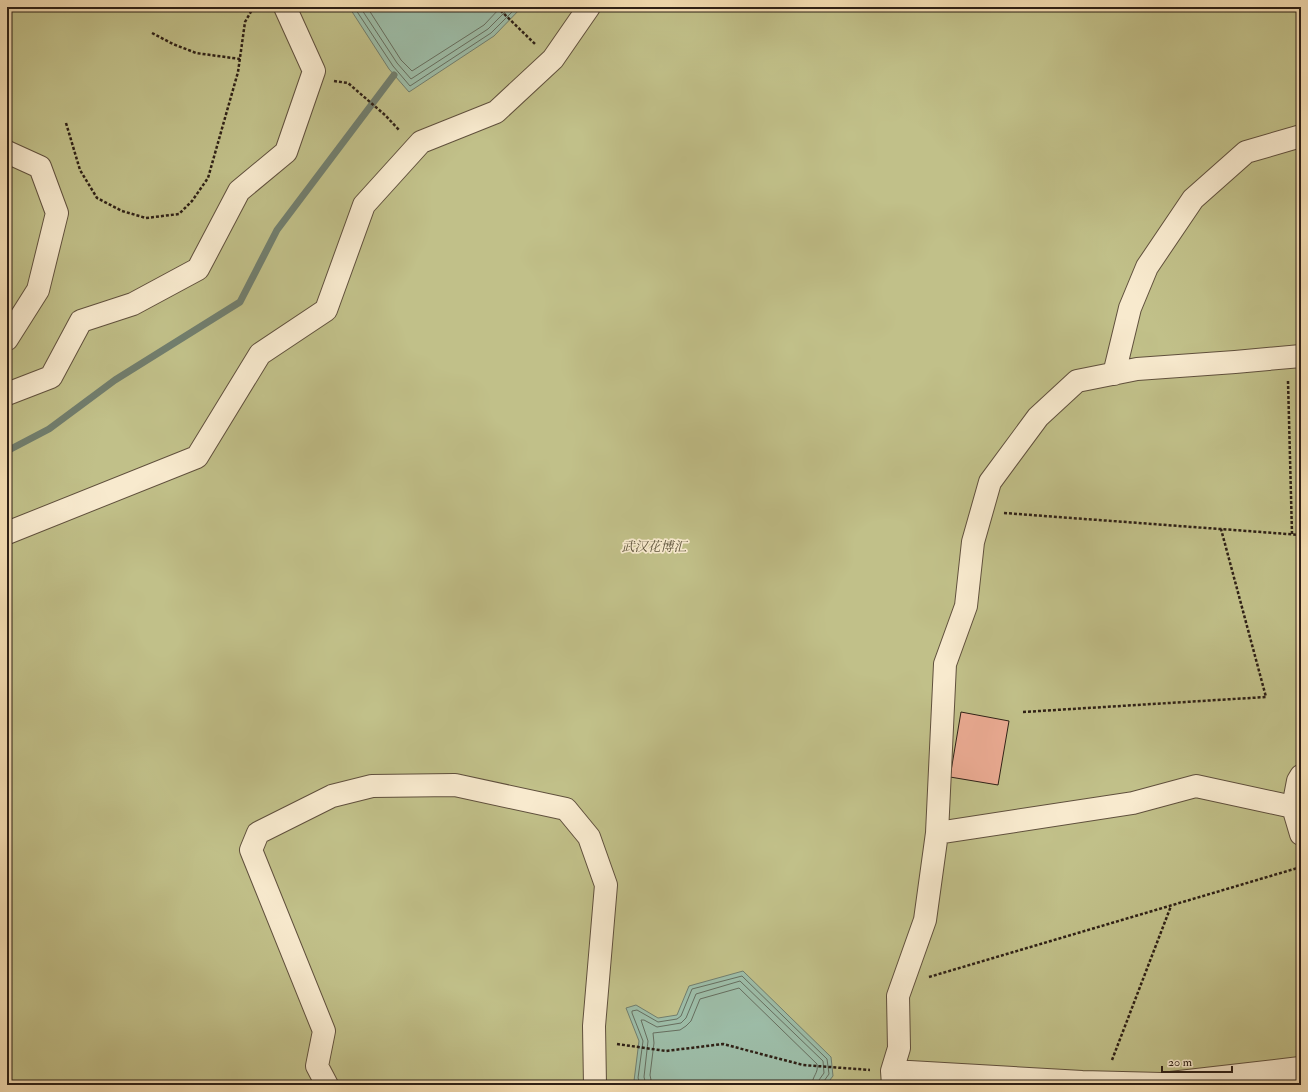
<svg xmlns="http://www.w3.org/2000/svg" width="1308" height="1092" font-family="'IM FELL Double Pica','Noto Serif SC',serif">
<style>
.green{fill:#c1c089;stroke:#787050}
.water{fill:#9dbda8;stroke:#717e6e}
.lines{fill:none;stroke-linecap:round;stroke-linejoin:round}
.shore{stroke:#666e5f;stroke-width:1}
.stream{stroke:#717e6e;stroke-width:7}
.building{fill:#ebab93;stroke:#2e2016}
.minor-casing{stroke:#60503d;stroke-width:24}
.path{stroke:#2e2016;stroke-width:2.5;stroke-dasharray:3 2;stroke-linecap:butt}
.minor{stroke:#f8eace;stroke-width:22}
.labels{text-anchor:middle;stroke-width:3.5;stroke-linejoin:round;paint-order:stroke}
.park-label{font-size:13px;font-style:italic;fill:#5a5038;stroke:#f8eace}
</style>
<rect width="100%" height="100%" fill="#f5deb3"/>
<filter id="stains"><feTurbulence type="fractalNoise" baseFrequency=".005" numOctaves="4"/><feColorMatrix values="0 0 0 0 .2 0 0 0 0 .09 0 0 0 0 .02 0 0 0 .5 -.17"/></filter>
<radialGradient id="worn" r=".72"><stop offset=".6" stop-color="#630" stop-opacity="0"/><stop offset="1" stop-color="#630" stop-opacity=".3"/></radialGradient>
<!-- green -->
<path class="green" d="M7,7H1301V1085H7Z"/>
<!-- water -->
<path class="water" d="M349,7H522L494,36L409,92L389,69Z
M743,971L831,1057L833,1076L826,1085H638L634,1081L639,1041L626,1008L636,1005L658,1018L677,1015L689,986Z"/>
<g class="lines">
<!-- shore -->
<path class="shore" d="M354,7L393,66L410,86L491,33L517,7
M360,7L397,63L411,79L488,29L510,7
M367,7L401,60L412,71L484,25L501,7
M641,1085L638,1078L643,1041L632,1013V1011L637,1010L658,1022L677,1019L681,1016L692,989L742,976L827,1059L829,1074L824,1081L823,1085
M646,1085L644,1077L648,1041L641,1020H644L657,1027L681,1023L686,1018L696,994L740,981L823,1061L824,1073L819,1080L818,1085
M652,1085L650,1075L654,1043L653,1033L680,1030L686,1026L691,1021L700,999L739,988L817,1064C819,1073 812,1076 812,1085"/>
<!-- stream -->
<path class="stream" d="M7,451L49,429L115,380L240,302L277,230L394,75"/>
</g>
<!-- building -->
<path class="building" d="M961,712L1009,721L998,785L950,777Z"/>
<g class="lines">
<!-- minor casing -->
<g class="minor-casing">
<path id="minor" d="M7,152L40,167L57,213L38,290L7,339
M1114,374L1130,308L1147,267L1193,199L1246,152L1301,136
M7,394L51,377L81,321L133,304L198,269L239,191L286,152L314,71L285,7
M7,533L197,457L260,354L326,310L364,205L421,142L496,112L553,59L589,7
M1301,776L1298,781L1293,807L1301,834
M937,833L1133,803L1196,786L1293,807
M892,1071L1082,1082L1162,1084L1300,1068V1085
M327,1085L317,1066L324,1031L251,850L258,833L332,796L372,786L455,785L566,809L589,837L606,885L594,1026L595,1085
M893,1085L892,1071L899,1048L898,996L925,920L937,833L945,664L966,606L973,542L990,482L1038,417L1077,381L1137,369L1235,362L1301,356"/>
</g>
<!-- path -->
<path class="path" d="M497,7L535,44
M152,33L173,44L196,53L240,59
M334,81L348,83L385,115L400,131
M66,123L80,170L97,198L122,211L146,218L179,214L192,201L208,178L238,72L245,22L253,8L256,7
M1288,381L1292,534
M1004,513L1301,535
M1023,712L1266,697L1221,529
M929,977L1301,867
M617,1044L666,1051L723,1044L803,1065L870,1070
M1112,1060L1171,906"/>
<!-- minor -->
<use href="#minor" class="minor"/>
</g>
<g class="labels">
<!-- park labels -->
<g class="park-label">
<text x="654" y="551">武汉花博汇</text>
</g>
</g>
<!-- margin -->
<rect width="1308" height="1092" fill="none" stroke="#f5deb3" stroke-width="24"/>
<rect x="8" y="8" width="1292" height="1076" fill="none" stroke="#2e2016" stroke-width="2"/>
<rect x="12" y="12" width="1284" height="1068" fill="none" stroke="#2e2016"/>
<!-- scale -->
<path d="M1162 1066v6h70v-6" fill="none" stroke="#2e2016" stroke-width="2"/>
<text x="1168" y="1066" font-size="12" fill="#2e2016" stroke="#f8eace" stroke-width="3" paint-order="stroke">20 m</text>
<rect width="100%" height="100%" filter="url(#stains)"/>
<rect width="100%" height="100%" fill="url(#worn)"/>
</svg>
